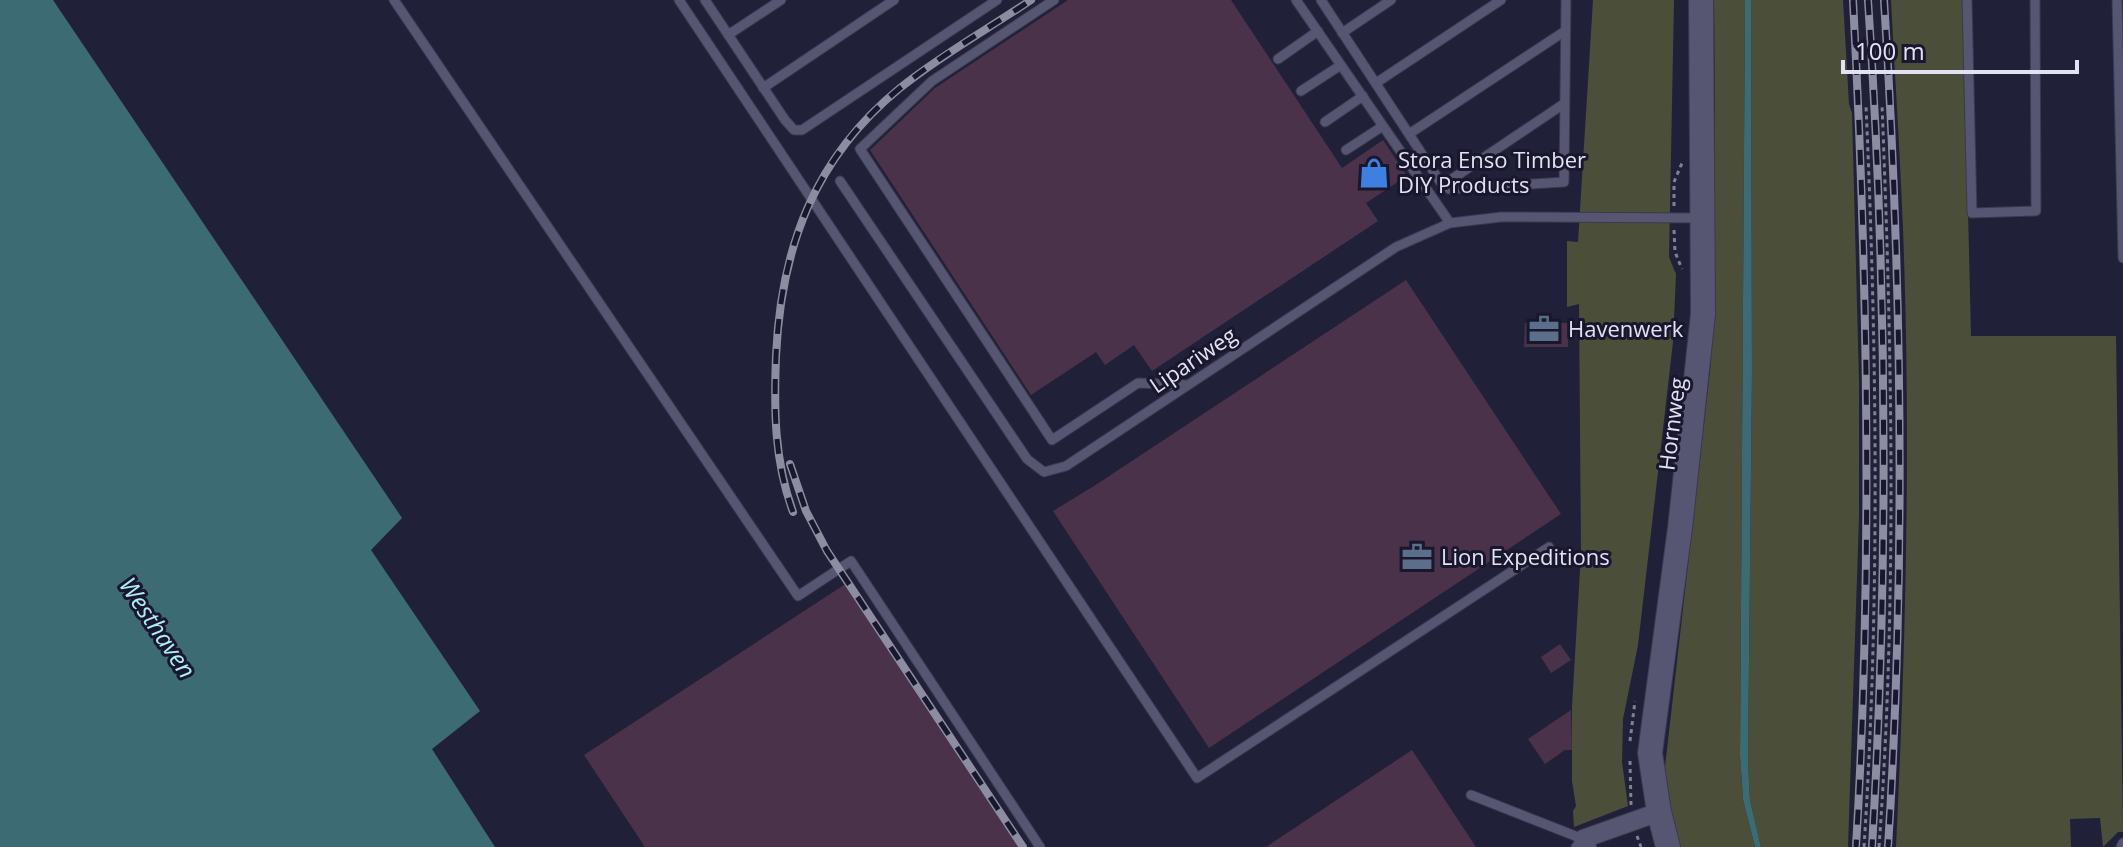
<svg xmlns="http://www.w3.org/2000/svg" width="2123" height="847" font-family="'Open Sans',sans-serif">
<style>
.green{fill:#4b4f3a}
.water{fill:#3c6b74}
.building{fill:#4a324b}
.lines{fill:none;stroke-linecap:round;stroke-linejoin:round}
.lane-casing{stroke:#3a394e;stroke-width:11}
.street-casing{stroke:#3a394e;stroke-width:20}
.secondary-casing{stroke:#3a394e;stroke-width:26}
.path{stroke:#818095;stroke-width:3;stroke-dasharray:4 4;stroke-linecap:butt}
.lane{stroke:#565672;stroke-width:9}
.street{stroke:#565672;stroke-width:18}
.secondary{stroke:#565672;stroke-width:24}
.rail-casing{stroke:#8d8da1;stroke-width:8}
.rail{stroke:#18172e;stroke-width:5;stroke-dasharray:15;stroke-linecap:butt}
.labels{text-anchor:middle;stroke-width:6;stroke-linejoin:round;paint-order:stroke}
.poi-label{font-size:22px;fill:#e2e2f3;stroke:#18172e;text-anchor:start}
.street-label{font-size:22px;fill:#e2e2f3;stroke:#18172e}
.water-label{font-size:24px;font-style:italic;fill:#aeeefb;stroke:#18172e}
</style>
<rect width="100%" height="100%" fill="#212039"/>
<!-- green -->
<path class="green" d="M1593,0H1674L1669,257L1676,274L1673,342L1638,645L1623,719L1622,762L1628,806L1574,827L1573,811L1576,806L1572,781V707L1581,553L1579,304L1567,307V241L1578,242Z
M1714,0H1745L1740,756L1743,800L1755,847H1678L1669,805L1665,767L1711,362L1715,105Z
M1751,0H1843L1849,104L1852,113L1859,382V517L1848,847H1761L1750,800L1748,761L1752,372Z
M1891,0H1963L1971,336H2116L2123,832H2118L2103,847L2100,818L2070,819L2071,847H1896C1906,641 1911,435 1903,229C1900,151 1895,78 1891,0Z"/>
<!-- water -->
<path class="water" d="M0,0H53L402,518L371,550L480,711L432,749L495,847H0Z
M1745,0H1751L1752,372L1748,761L1750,800L1761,847H1755L1743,800L1740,756Z"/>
<!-- building -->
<path class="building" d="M1068,0H1231L1342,168L1383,140L1407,176L1366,203L1378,221L1152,371L1134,345L1105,365L1096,352L1031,395L870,150L935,88Z
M1406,280L1561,514L1209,748L1053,511L1094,486Z
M1525,323H1568V347H1524Z
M847,583L1022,847H645L584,755Z
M1560,644L1571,660L1551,673L1541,657Z
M1571,710L1572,750H1565L1545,764L1528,739Z
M1412,750L1476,847H1266Z"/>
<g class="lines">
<!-- lane casing -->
<g class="lane-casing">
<path id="lane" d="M394,0L798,596L851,561L1040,847
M679,0L1197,778L1549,547
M705,0L785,120L794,130H802L997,0
M1054,0L932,81L860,149L1052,440L1138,383L1186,385
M1296,0L1450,223
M1321,0L1441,183L1449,189L1564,182L1566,0
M1967,0L1972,213L2036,211L2035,0
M2117,0L2123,258
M1342,33L1391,0
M728,35L781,0
M1278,59L1318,31
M1376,83L1501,0
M763,88L894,0
M1301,91L1341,65
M1325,122L1363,96
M1409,134L1565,31
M1346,150L1383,126
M840,181L1027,459L1044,472L1066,466L1396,247L1450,223L1501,217L1702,218
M1443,185L1565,103
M1471,795L1583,839L1576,847
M2121,847L2123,843"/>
</g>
<!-- street casing -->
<g class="street-casing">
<path id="street" d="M1587,847L1583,839L1659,812"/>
</g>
<!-- secondary casing -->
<g class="secondary-casing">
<path id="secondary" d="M1668,847L1659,812L1650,753L1680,528L1703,314L1701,0"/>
</g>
<!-- path -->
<path class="path" d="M1674,206V182L1682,163
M1674,230L1675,252L1682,269
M1630,741L1635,701
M1630,761L1631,805
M1637,836L1641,847
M1864,847C1880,601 1877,352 1866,106
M1879,847C1897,600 1892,352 1882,105"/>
<!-- lane -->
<use href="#lane" class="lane"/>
<!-- street -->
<use href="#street" class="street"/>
<!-- secondary -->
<use href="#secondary" class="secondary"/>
<!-- rail casing -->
<g class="rail-casing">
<path id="rail" d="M1853,0C1868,282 1873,565 1856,847
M1868,0C1887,282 1889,565 1872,847
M1884,0C1902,281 1906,565 1888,847
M790,464L806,511L827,551L1023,847
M793,512C774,460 774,409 776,356C781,248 814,158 900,88C941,55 988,29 1031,0"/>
</g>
<!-- rail -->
<use href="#rail" class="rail"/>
</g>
<!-- icons -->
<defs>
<g id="shop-bare" transform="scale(2.4)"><path d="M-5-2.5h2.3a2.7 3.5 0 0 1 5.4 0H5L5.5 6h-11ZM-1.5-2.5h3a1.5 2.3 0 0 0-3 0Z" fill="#3f7fe0" stroke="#18172e" stroke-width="2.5" paint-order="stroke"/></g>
<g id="office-bare" transform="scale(2.4)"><path d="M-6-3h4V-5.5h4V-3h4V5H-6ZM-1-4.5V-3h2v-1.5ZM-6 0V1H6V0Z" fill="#5c6f8a" stroke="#18172e" stroke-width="2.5" paint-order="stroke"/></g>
</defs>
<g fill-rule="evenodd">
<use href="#shop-bare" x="1374" y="173"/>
<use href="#office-bare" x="1544" y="329"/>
<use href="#office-bare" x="1417" y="557"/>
</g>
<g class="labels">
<!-- poi labels -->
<g class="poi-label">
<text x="1398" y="168">Stora Enso Timber<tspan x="1398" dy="25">DIY Products</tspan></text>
<text x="1568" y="337">Havenwerk</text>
<text x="1441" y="565">Lion Expeditions</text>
</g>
<!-- street labels -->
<g class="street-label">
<text transform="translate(1193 360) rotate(-34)" y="8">Lipariweg</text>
<text transform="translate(1672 424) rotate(-83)" y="8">Hornweg</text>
</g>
<!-- water labels -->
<g class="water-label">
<text transform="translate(157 628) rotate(56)" y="8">Westhaven</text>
</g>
</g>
<!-- scale -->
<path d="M1843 60v12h234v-12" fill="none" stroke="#e2e2f3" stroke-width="4"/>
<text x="1855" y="60" font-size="24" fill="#e2e2f3" stroke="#18172e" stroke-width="6" paint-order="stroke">100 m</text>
</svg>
